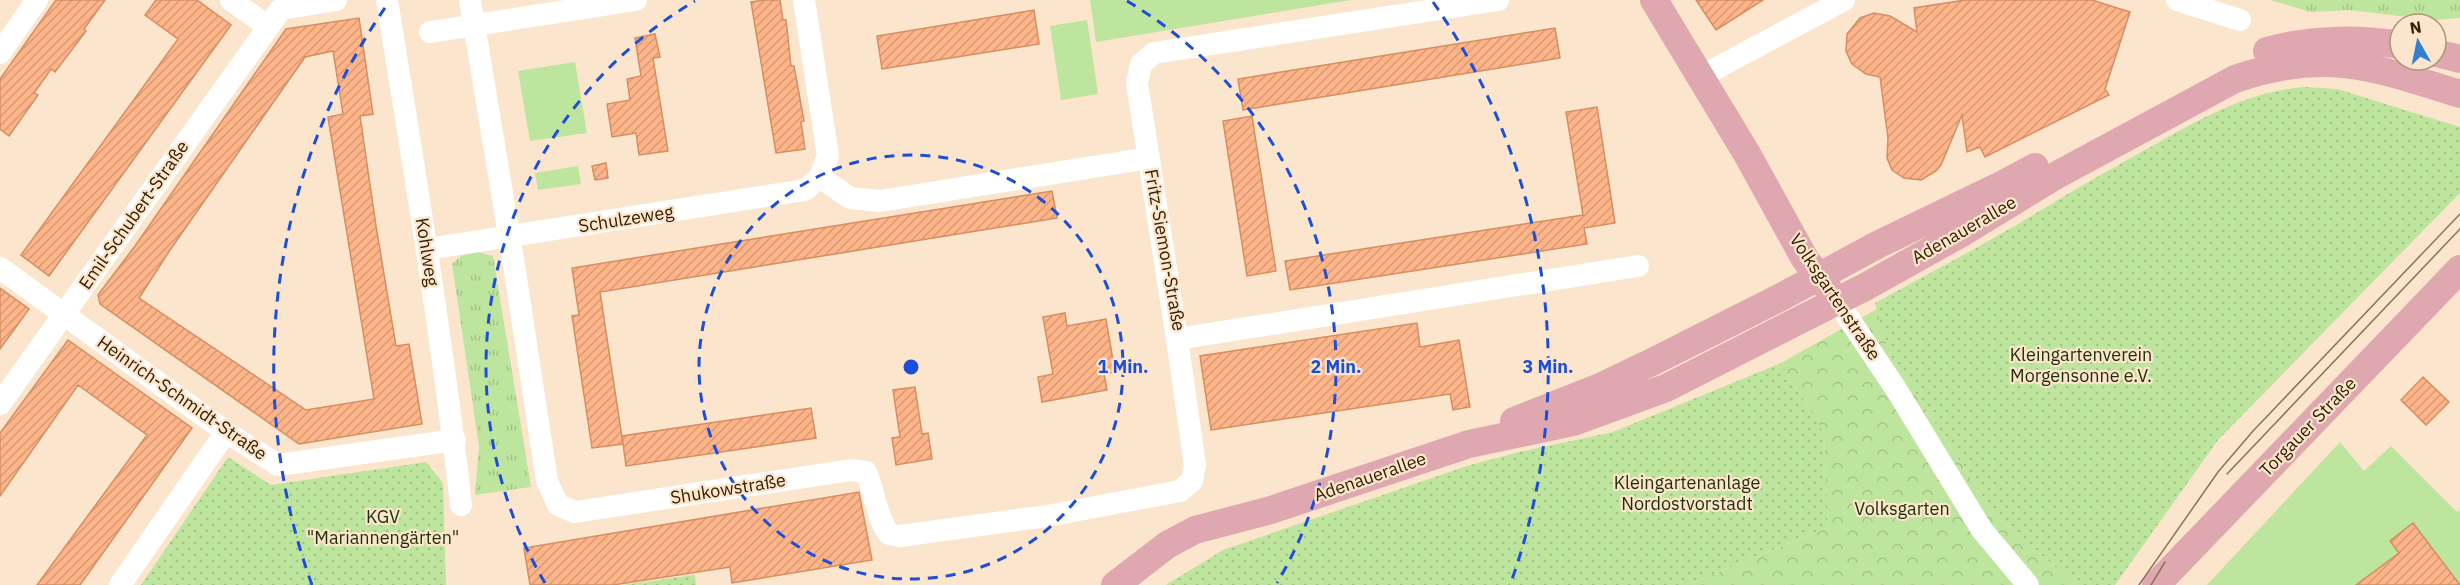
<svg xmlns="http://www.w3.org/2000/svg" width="2460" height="585" font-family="'IBM Plex Sans',sans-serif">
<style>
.grass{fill:url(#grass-tufts)}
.forest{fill:url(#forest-crowns)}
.park{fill:#bee59e}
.garden{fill:url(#garden-dots)}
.building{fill:url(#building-hatch);stroke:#d48e63;stroke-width:1.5;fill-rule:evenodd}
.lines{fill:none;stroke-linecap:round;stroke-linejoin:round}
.minor{stroke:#fff;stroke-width:22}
.major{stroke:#dfa8b0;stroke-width:28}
.tram{stroke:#897458;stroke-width:1.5}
.ring{fill:none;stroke:#1d4ed8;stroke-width:3;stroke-dasharray:10 8}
.labels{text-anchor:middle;stroke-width:4.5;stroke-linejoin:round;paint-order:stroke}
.street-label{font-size:18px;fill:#352104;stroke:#fbe5cc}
.park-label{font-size:18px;fill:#1c3005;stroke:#fbe5cc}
.centre{fill:#1d4ed8;stroke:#fbe5cc;stroke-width:3}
.ring-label{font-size:18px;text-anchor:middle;font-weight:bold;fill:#1d4ed8;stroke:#fbe5cc;stroke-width:4.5;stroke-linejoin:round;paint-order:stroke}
</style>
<defs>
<pattern id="grass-tufts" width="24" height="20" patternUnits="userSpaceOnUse" patternTransform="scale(1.5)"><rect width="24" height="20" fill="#bee59e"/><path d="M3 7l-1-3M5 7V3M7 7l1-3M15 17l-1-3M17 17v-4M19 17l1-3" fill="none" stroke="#a4c486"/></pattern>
<pattern id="forest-crowns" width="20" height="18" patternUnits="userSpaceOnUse" patternTransform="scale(1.5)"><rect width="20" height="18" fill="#bee59e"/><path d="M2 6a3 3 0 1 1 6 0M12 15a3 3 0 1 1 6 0" fill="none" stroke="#a4c486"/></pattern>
<pattern id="garden-dots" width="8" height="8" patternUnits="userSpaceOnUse" patternTransform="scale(1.5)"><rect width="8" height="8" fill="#bee59e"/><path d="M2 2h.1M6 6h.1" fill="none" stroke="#a4c486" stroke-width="1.8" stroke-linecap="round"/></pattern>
<pattern id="building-hatch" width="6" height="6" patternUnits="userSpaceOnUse" patternTransform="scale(1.5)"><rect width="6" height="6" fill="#fdb488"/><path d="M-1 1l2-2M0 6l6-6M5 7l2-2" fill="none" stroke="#d99a74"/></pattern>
</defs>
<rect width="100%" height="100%" fill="#fbe5cc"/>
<!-- grass -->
<path class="grass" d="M2270,0H2460V18L2434,20L2349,10L2311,12Z
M477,252L493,256L531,487L475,495L479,446L452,264L461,256Z"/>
<!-- forest -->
<path class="forest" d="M1877,309L1888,351L1995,515L2076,585H1687L1828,527L1824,433L1781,363Z"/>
<!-- park -->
<path class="park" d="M1090,0H1351L1096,42Z
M1087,20L1098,94L1061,100L1050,26Z
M575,62L587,133L530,141L518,71Z
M578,166L581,184L538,190L535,173Z
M2340,442L2364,471L2391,446L2457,512L2460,509V585H2207Z"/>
<!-- garden -->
<path class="garden" d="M2305,87L2337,89L2460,127V193L2218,440L2115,585H2076L1995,515L1888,351L1875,303C1930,273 1985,244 2038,212C2074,190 2109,170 2145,150C2196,121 2246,91 2305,87Z
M1781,363L1824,433L1828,527L1687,585H1166L1223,550L1467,466L1519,452L1613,432Z
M228,457L271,485L426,462L443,483L446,585H141Z
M695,575L696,585H622L694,575Z"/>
<!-- building -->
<path class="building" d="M56,0H105L84,29L86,31L55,72L51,69L34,93L38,95L9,136L0,129V79Z
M156,0H197L231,25L49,276L21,255L178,39L145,15Z
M764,0H780L783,20H786L791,66H794L804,121L801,122L805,149L776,153L751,2Z
M1696,0H1763L1716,30Z
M1965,0H2092L2130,12L2105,89L2109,95L1985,157L1980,147L1967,152L1962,115L1941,165L1936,171L1921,180L1904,178L1892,170L1887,158L1888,138L1880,77L1866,74L1852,64L1846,51L1847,34L1860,18L1874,13L1890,16L1917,32L1914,8Z
M1034,10L1039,44L882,69L877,36Z
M359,18L373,114L360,116L376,226L396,346L409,344L422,424L299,444L100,304L98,295L135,246L286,29ZM333,51L343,114L328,117L374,399L306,410L139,298L170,250L305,57Z
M1555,28L1560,58L1243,110L1238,79Z
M655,34L660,57L653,58L668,151L639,155L636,133L612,137L607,104L630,100L627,79L641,76L635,38Z
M1597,107L1615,223L1584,228L1587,244L1290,290L1285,261L1583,215L1566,112Z
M1252,116L1276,271L1247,276L1223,121Z
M606,163L608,178L595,180L592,166Z
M1052,191L1057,218L600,292L623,444L592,448L572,316L579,315L572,268Z
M0,288L29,309L0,349Z
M1065,313L1067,326L1106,319L1115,372L1104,374L1107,390L1042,402L1038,377L1053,374L1043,317Z
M1417,323L1420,347L1459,340L1470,407L1453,410L1450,394L1211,430L1200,356Z
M68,340L192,428L80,585H37L147,435L78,385L0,496V433Z
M2423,377L2449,402L2426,425L2401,400Z
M915,387L922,434L928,433L932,459L896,465L892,438L900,437L893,390Z
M811,408L816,438L626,466L622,436Z
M859,492L872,560L732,583L730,567L613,585H530L524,548Z
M2413,523L2460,585H2356L2399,553L2390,541Z"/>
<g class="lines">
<!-- minor -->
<path class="minor" d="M231,0L267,26
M387,0C414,168 442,336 461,505
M470,0L514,265L547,481L558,505L575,512L851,470L866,472C875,493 876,516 889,534L900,536L1047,516L1180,491L1192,481L1195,465L1177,339
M1498,0L1154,53L1141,64L1137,83L1177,339L1638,266
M2177,0L2240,20
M430,32L636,0
M0,53L37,0
M1700,77L1844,0
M820,177L850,198L880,201L1149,158
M427,249L805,190L820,177L828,156L804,0
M0,268L226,432L278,465L455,440
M1837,301L1896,389L1982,530L2028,585
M0,404L281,9L336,0
M120,585L226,432"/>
<!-- major -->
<path class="major" d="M1654,0L1747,154L1805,259L1829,290
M2267,51C2309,39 2357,38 2400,45
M2436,53L2460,59
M1514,421L1600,387L1654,361L1783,296L1879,244L2001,185L2035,167
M1115,585L1167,545L1195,530L1271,510L1469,444L1573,422L1666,388L1865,287L1960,234L2055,176L2235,79C2325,48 2374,67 2460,94
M2156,585L2460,269"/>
<!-- tram -->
<path class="tram" d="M2227,474L2460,229
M2139,585L2218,472L2253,431L2460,214
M2151,585L2165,562"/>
</g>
<!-- distance rings -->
<g class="ring">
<circle cx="911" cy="367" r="212"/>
<path d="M545 583A425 425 0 0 1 695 1M1127 1A425 425 0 0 1 1277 583"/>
<path d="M312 585A637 637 0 0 1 389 2M1433 2A637 637 0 0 1 1510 585"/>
</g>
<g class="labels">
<!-- street labels -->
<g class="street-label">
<text transform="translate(134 215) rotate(-55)" y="6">Emil-Schubert-Straße</text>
<text transform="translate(626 219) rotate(-9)" y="6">Schulzeweg</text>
<text transform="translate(1964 230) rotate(-30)" y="6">Adenauerallee</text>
<text transform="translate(1165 250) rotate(80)" y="6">Fritz-Siemon-Straße</text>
<text transform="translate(427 252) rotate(81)" y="6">Kohlweg</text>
<text transform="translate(1835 297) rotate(56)" y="6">Volksgartenstraße</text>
<text transform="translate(182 398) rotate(35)" y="6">Heinrich-Schmidt-Straße</text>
<text transform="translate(2308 427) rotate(-46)" y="6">Torgauer Straße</text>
<text transform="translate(1370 477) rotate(-19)" y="6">Adenauerallee</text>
<text transform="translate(728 489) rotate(-9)" y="6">Shukowstraße</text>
</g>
<!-- park labels -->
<g class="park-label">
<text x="2081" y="361">Kleingartenverein<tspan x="2081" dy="21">Morgensonne e.V.</tspan></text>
<text x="1687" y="489">Kleingartenanlage<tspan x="1687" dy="21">Nordostvorstadt</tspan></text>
<text x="1902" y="515">Volksgarten</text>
<text x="383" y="523">KGV<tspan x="383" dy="21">"Mariannengärten"</tspan></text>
</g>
</g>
<circle cx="911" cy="367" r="9" class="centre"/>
<g class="ring-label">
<text x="1123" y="373">1 Min.</text>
<text x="1336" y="373">2 Min.</text>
<text x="1548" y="373">3 Min.</text>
</g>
<!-- north arrow -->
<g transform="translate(2418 42) rotate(351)"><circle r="28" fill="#fbe5cc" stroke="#ac977c" stroke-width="1.5"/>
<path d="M0-4.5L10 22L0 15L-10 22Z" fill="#3181d1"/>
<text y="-9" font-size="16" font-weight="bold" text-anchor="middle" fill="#352104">N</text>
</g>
</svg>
